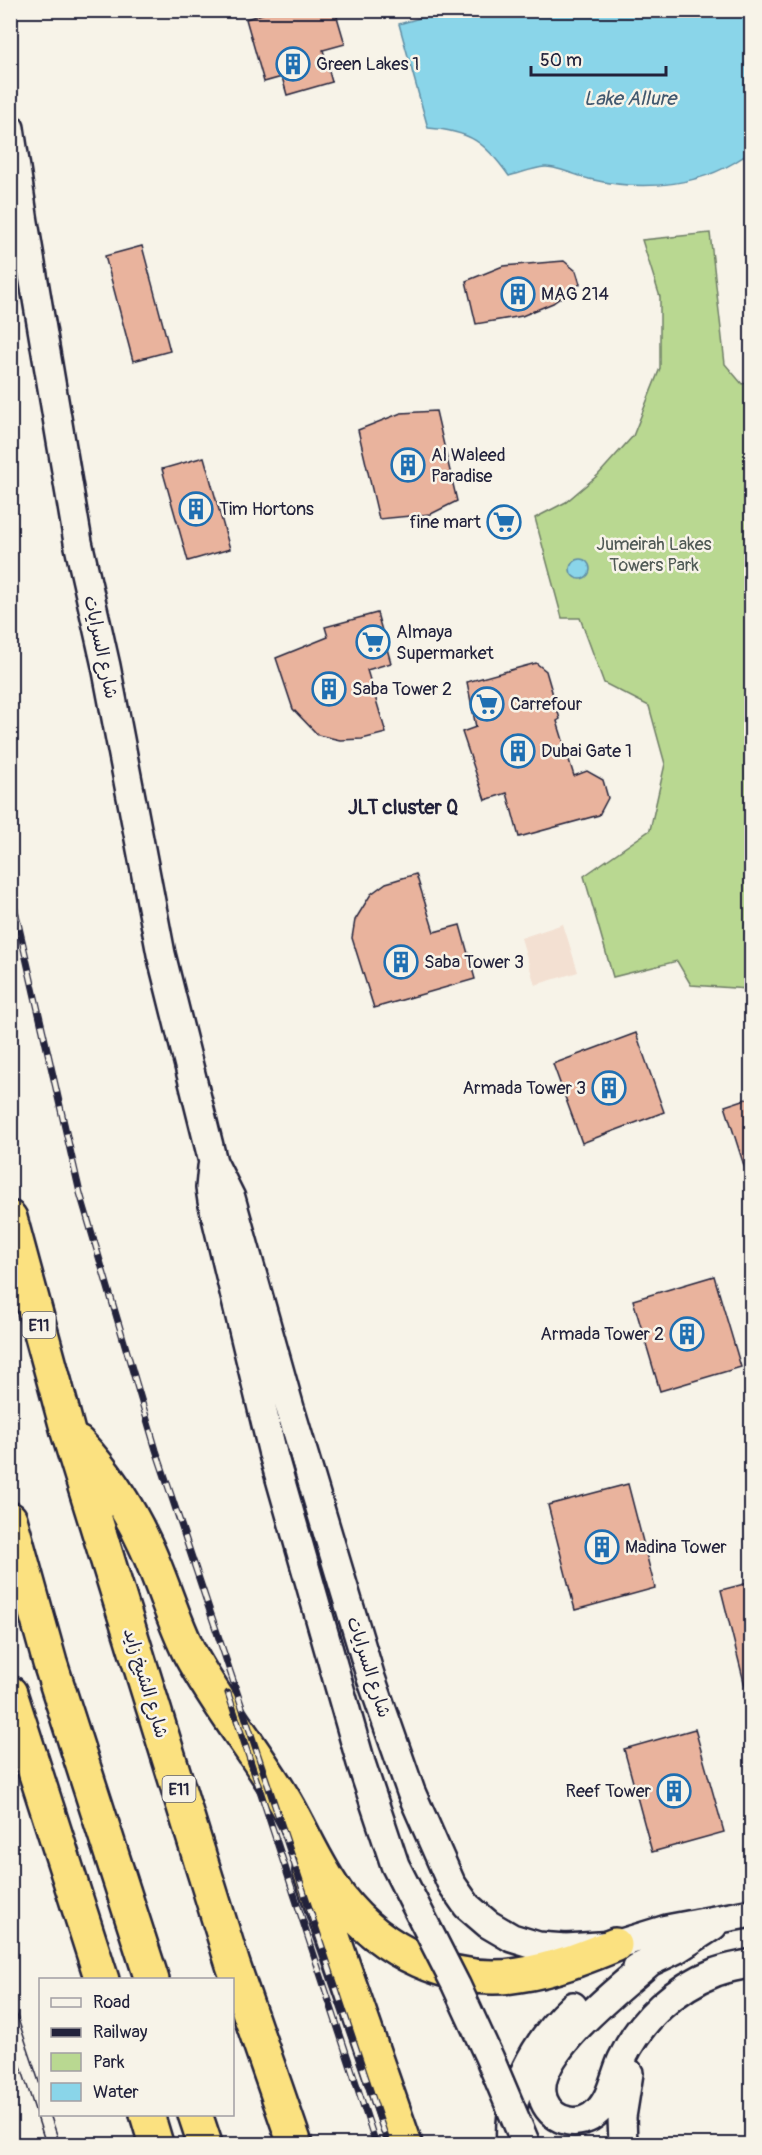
<svg xmlns="http://www.w3.org/2000/svg" width="762" height="2155" font-family="Pangolin,'Playpen Sans Arabic',sans-serif">
<style>
.built{fill:#f3e0d2}
.green{fill:#b9d891;stroke:#6e7d66;stroke-width:1.5}
.water{fill:#8ad5e9;stroke:#608da3;stroke-width:1.5}
.building{fill:#e9b39d;stroke:#22223b;stroke-width:1.5}
.lines{fill:none;stroke-linecap:round;stroke-linejoin:round}
.secondary-casing{stroke:#22223b;stroke-width:32}
.highway-casing{stroke:#22223b;stroke-width:38}
.secondary{stroke:#f7f3e8;stroke-width:27}
.highway{stroke:#fbe180;stroke-width:33}
.tram{stroke:#22223b;stroke-width:1.5}
.rail-casing{stroke:#22223b;stroke-width:7}
.rail{stroke:#f7f3e8;stroke-width:4.5;stroke-dasharray:14;stroke-linecap:butt}
.secondary-bridge-casing{stroke:#22223b;stroke-width:32;stroke-linecap:butt}
.secondary-bridge{stroke:#f7f3e8;stroke-width:27}
.labels{text-anchor:middle;stroke-width:5;stroke-linejoin:round;paint-order:stroke}
.shield{fill:#f7f3e8;stroke:#62616f;stroke-width:1.5}
.shield-label{font-size:16px;font-weight:bold;fill:#22223b}
.poi-label{font-size:18px;fill:#22223b;stroke:#f7f3e8;text-anchor:start}
.park-label{font-size:18px;fill:#4f5955;stroke:#f7f3e8}
.street-label{font-size:18px;fill:#22223b;stroke:#f7f3e8}
.water-label{font-size:20px;font-style:italic;fill:#41586f;stroke:#f7f3e8}
.neighbourhood-label{font-size:20px;font-weight:bold;fill:#22223b;stroke:#f7f3e8}
</style>
<rect width="100%" height="100%" fill="#f7f3e8"/>
<filter id="ink" filterUnits="userSpaceOnUse"><feTurbulence type="fractalNoise" baseFrequency=".0167" numOctaves="2"/><feDisplacementMap in="SourceGraphic" scale="12" xChannelSelector="R" yChannelSelector="G"/><feConvolveMatrix kernelMatrix="1 2 1 2 8 2 1 2 1" color-interpolation-filters="sRGB"/></filter>
<g filter="url(#ink)">
<!-- built -->
<path class="built" d="M563,924L578,972L535,985L521,938Z"/>
<!-- green -->
<path class="green" d="M710,233L725,364L742,384L751,382V992L748,989L691,985L677,961L613,977L584,876L650,830L665,764L649,706L604,683L580,618H562L535,518L566,502L598,475L633,436L660,368V297L642,240Z"/>
<!-- water -->
<path class="water" d="M447,10L751,11V151C706,187 644,192 589,179C578,176 555,166 545,167C533,168 521,173 509,176C485,142 470,131 428,128L399,24Z
M570 569a10 10 0 1 1 20 0a10 10 0 1 1-20 0Z"/>
<!-- building -->
<path class="building" d="M275,10H335L345,44L323,50L332,82L287,95L282,77L264,82L246,19Z
M142,246L170,351L133,361L105,256Z
M564,261L576,271L580,284L553,303L522,316L476,324L466,281L503,266Z
M436,411L457,501L431,514L379,519L358,430L401,413Z
M204,457L230,549L188,561L162,469Z
M377,613L391,663L367,670L386,733L362,739L340,740L318,735L293,709L276,658L328,637L325,627Z
M536,663L546,671L560,719L557,721L574,776L587,771L603,780L608,798L599,815L519,837L507,793L485,800L462,732L476,727L467,682Z
M416,874L434,932L460,925L475,979L374,1008L352,938L355,920L371,894L386,883Z
M636,1033L664,1112L582,1143L553,1064Z
M752,1097V1178H748L725,1106Z
M714,1276L741,1367L660,1391L633,1300Z
M628,1484L655,1588L575,1610L548,1505Z
M752,1582V1689L746,1690L721,1590Z
M695,1729L724,1832L652,1852L624,1749Z"/>
<g class="lines">
<!-- secondary casing -->
<g class="secondary-casing">
<path id="secondary" d="M10,128L24,222L78,542L106,666L161,954L213,1162L231,1198L290,1408L371,1678L411,1792L451,1883L467,1906L488,1924L512,1938L538,1946L566,1948L615,1945L667,1929L752,1913
M212,1167L210,1188L212,1201L273,1454
M652,1960C624,1986 526,2057 544,2101C553,2123 581,2128 597,2112C611,2099 614,2077 622,2059C641,2019 675,1988 716,1972C727,1968 740,1966 752,1963
M637,1968L677,1949L713,1926
M511,2144C507,2091 535,2041 573,2006
M623,2144L622,2117L629,2073"/>
</g>
<!-- highway casing -->
<g class="highway-casing">
<path id="highway" d="M10,1218L68,1432L233,1965L295,2144
M78,1443C106,1473 128,1507 145,1544C162,1580 172,1618 190,1654C218,1706 256,1752 286,1803C304,1834 318,1869 340,1898C381,1951 452,1986 519,1975C553,1970 583,1958 615,1945
M10,1519L50,1663L152,1980
M10,1693L102,1980
M310,1871L405,2144
M147,2114L156,2144
M195,2114L205,2144"/>
</g>
<!-- secondary -->
<use href="#secondary" class="secondary"/>
<!-- highway -->
<use href="#highway" class="highway"/>
<!-- tram -->
<path class="tram" d="M10,1995L40,2085
M10,2033L46,2144
M50,2114L60,2144"/>
<!-- rail casing -->
<g class="rail-casing">
<path id="rail" d="M10,888L80,1193L156,1450L388,2144
M228,1693L376,2144"/>
</g>
<!-- rail -->
<use href="#rail" class="rail"/>
<!-- secondary-bridge casing -->
<g class="secondary-bridge-casing">
<path id="secondary-bridge" d="M273,1454L361,1763L395,1865L456,1985L490,2059L526,2144"/>
</g>
<!-- secondary-bridge -->
<use href="#secondary-bridge" class="secondary-bridge"/>
</g>
</g>
<!-- icons -->
<defs>
<g id="building-ring" transform="scale(1.725)"><circle r="9.5" fill="#f7f3e8" stroke="#1f6fb2" stroke-width="1.5"/><path d="M-4-6H4V6H1V3H-1V6H-4ZM-2.5-4.3h1.7v1.8h-1.7ZM.8-4.3h1.7v1.8H.8ZM-2.5-1h1.7V.8h-1.7ZM.8-1h1.7V.8H.8Z" fill="#1f6fb2"/></g>
<g id="supermarket-ring" transform="scale(1.725)"><circle r="9.5" fill="#f7f3e8" stroke="#1f6fb2" stroke-width="1.5"/><path d="M-6-5.5h2.5l.6 2H6L4.5 2H-2.5L-4.4-4H-6ZM-1.5 3.2a1.3 1.3 0 1 0 .1 0ZM3 3.2a1.3 1.3 0 1 0 .1 0Z" fill="#1f6fb2"/></g>
</defs>
<g fill-rule="evenodd">
<use href="#building-ring" x="293" y="64"/>
<use href="#building-ring" x="518" y="294"/>
<use href="#building-ring" x="408" y="465"/>
<use href="#building-ring" x="196" y="509"/>
<use href="#supermarket-ring" x="504" y="522"/>
<use href="#supermarket-ring" x="373" y="642"/>
<use href="#building-ring" x="329" y="689"/>
<use href="#supermarket-ring" x="487" y="704"/>
<use href="#building-ring" x="518" y="751"/>
<use href="#building-ring" x="401" y="962"/>
<use href="#building-ring" x="609" y="1088"/>
<use href="#building-ring" x="687" y="1334"/>
<use href="#building-ring" x="602" y="1547"/>
<use href="#building-ring" x="674" y="1791"/>
</g>
<g class="labels">
<!-- shield labels -->
<g class="shield">
<rect x="22.5" y="1312" width="33" height="26" rx="4.5"/>
<rect x="162.5" y="1776" width="33" height="26" rx="4.5"/>
</g>
<g class="shield-label">
<text x="39" y="1331">E11</text>
<text x="179" y="1795">E11</text>
</g>
<!-- poi labels -->
<g class="poi-label">
<text x="316" y="70">Green Lakes 1</text>
<text x="541" y="300">MAG 214</text>
<text x="431" y="461">Al Waleed<tspan x="431" dy="21">Paradise</tspan></text>
<text x="219" y="515">Tim Hortons</text>
<text x="481" y="528" text-anchor="end">fine mart</text>
<text x="396" y="638">Almaya<tspan x="396" dy="21">Supermarket</tspan></text>
<text x="352" y="695">Saba Tower 2</text>
<text x="510" y="710">Carrefour</text>
<text x="541" y="757">Dubai Gate 1</text>
<text x="424" y="968">Saba Tower 3</text>
<text x="586" y="1094" text-anchor="end">Armada Tower 3</text>
<text x="664" y="1340" text-anchor="end">Armada Tower 2</text>
<text x="625" y="1553">Madina Tower</text>
<text x="651" y="1797" text-anchor="end">Reef Tower</text>
</g>
<!-- park labels -->
<g class="park-label">
<text x="654" y="550">Jumeirah Lakes<tspan x="654" dy="21">Towers Park</tspan></text>
</g>
<!-- street labels -->
<g class="street-label">
<text transform="translate(101 647) rotate(78)" y="6">شارع السرايات</text>
<text transform="translate(369 1667) rotate(72)" y="6">شارع السرايات</text>
<text transform="translate(146 1683) rotate(73)" y="6">شارع الشيخ زايد</text>
</g>
<!-- water labels -->
<g class="water-label">
<text x="630" y="105">Lake Allure</text>
</g>
<!-- neighbourhood labels -->
<g class="neighbourhood-label">
<text x="403" y="814">JLT cluster Q</text>
</g>
</g>
<!-- margin -->
<rect width="762" height="2155" fill="none" stroke="#f7f3e8" stroke-width="36"/>
<rect x="18" y="18" width="726" height="2119" fill="none" stroke="#22223b" stroke-width="2" filter="url(#ink)"/>
<!-- legend -->
<rect x="39" y="1978" width="195" height="138" fill="#f7f3e8" stroke="#a29fa3" stroke-width="1.5"/>
<rect x="51" y="1998" width="30" height="9" fill="#f7f3e8" stroke="#a29fa3" stroke-width="1.5"/>
<text x="93" y="2008" font-size="18" fill="#22223b">Road</text>
<rect x="51" y="2028" width="30" height="9" fill="#22223b" stroke="#a29fa3" stroke-width="1.5"/>
<text x="93" y="2038" font-size="18" fill="#22223b">Railway</text>
<rect x="51" y="2053" width="30" height="18" fill="#b9d891" stroke="#a29fa3" stroke-width="1.5"/>
<text x="93" y="2068" font-size="18" fill="#22223b">Park</text>
<rect x="51" y="2083" width="30" height="18" fill="#8ad5e9" stroke="#a29fa3" stroke-width="1.5"/>
<text x="93" y="2098" font-size="18" fill="#22223b">Water</text>
<!-- scale -->
<path d="M531 66v9h135v-9" fill="none" stroke="#22223b" stroke-width="3"/>
<text x="540" y="66" font-size="18" fill="#22223b" stroke="#f7f3e8" stroke-width="4.5" paint-order="stroke">50 m</text>
</svg>
